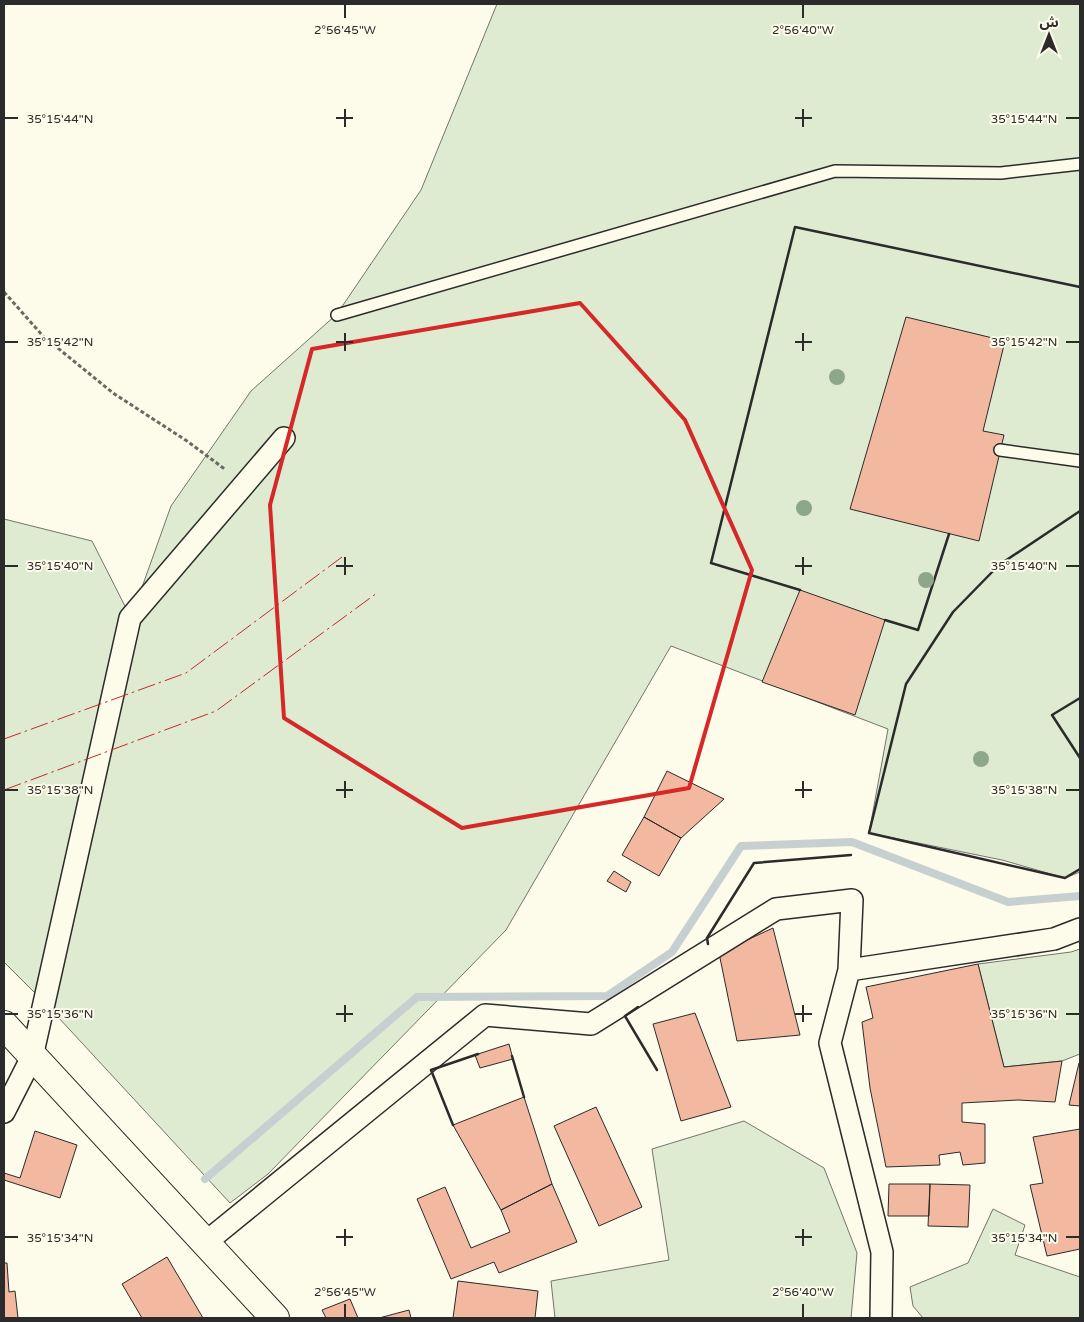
<svg xmlns="http://www.w3.org/2000/svg" width="1084" height="1322" font-family="'Varela Round','Noto Sans Arabic',sans-serif">
<style>
.green{fill:#deebd1;stroke:#74746e}
.lines{fill:none;stroke-linecap:round;stroke-linejoin:round}
.stream{stroke:#c7d0d0;stroke-width:8}
.building{fill:#f2b8a0;stroke:#2b2b2b}
.service-casing{stroke:#2b2b2b;stroke-width:14}
.minor-casing{stroke:#2b2b2b;stroke-width:24}
.tertiary-casing{stroke:#2b2b2b;stroke-width:30}
.path{stroke:#6a6964;stroke-width:3;stroke-dasharray:4 2.5;stroke-linecap:butt}
.service{stroke:#fdfbea;stroke-width:11}
.minor{stroke:#fdfbea;stroke-width:21}
.tertiary{stroke:#fdfbea;stroke-width:28}
.wall{stroke:#2b2b2b;stroke-width:2.5}
.power{stroke:#c62828;stroke-width:1;stroke-dasharray:18 4 2.5 4;stroke-linecap:butt}
.tree{fill:#8ea78a}
.marked{fill:none;stroke:#d62828;stroke-width:4;stroke-linejoin:round}
.ticks{fill:none;stroke:#2b2b2b;stroke-width:2}
.ticks-label{font-size:12px;text-anchor:middle;fill:#2b2b2b;stroke:#fdfbea;stroke-width:4;stroke-linejoin:round;paint-order:stroke}
</style>
<rect width="100%" height="100%" fill="#fdfbea"/>
<!-- green -->
<path class="green" d="M497,4H1080V872L1065,878L1002,860L869,833L888,729L671,646L506,930L268,1174L230,1203L45,1003L4,962V519L92,541L131,618L171,506L251,391L337,314L421,190Z
M1080,949V1054L1062,1061L1004,1067L978,964L1071,952Z
M744,1121L824,1168L857,1253L851,1318H555L551,1281L669,1260L652,1149Z
M993,1209L1025,1225L1015,1255L1080,1277V1318H923L913,1306L910,1287L968,1263Z"/>
<g class="lines">
<!-- stream -->
<path class="stream" d="M205,1179L417,997L607,996L672,952L741,846L852,842L1008,902L1080,896"/>
</g>
<!-- building -->
<path class="building" d="M906,317L1005,341L983,431L1004,435L979,541L850,509Z
M800,590L885,620L855,715L762,682Z
M667,771L724,799L681,838L644,817Z
M644,817L681,838L659,876L622,855Z
M614,871L631,882L626,892L607,881Z
M773,928L800,1035L737,1041L719,953Z
M978,964L1004,1067L1062,1061L1055,1102L1018,1100L962,1103V1122L985,1124V1163L963,1165L960,1152L939,1155L940,1165L886,1167L870,1088L862,1022L873,1018L866,987Z
M695,1013L731,1107L681,1121L653,1024Z
M509,1044L513,1059L480,1068L475,1055Z
M1079,1063H1080V1106L1069,1105Z
M524,1097L552,1184L501,1210L453,1125Z
M596,1107L642,1207L599,1226L554,1126Z
M1080,1129V1249L1047,1256L1030,1185L1043,1183L1033,1137Z
M35,1131L77,1145L60,1198L4,1180V1173L20,1178Z
M552,1184L577,1242L499,1273L494,1262L451,1279L417,1199L445,1187L471,1248L510,1232L501,1210Z
M889,1184H930L929,1216H888Z
M930,1184L970,1185L968,1227L928,1226Z
M167,1257L203,1318H142L122,1284Z
M4,1263H7L9,1292L15,1291L18,1318H4Z
M458,1281L538,1291L535,1318H453Z
M350,1299L358,1318H326L322,1310Z
M409,1310L411,1318H379Z"/>
<g class="lines">
<!-- service casing -->
<g class="service-casing">
<path id="service" d="M337,315L835,171L1001,173L1080,164
M1000,450L1080,461"/>
</g>
<!-- minor casing -->
<g class="minor-casing">
<path id="minor" d="M849,970L1054,939L1080,929
M4,1112L32,1057L130,618L284,438
M205,1243L485,1015L591,1024L776,909L852,900L849,970L830,1043L882,1252L881,1318"/>
</g>
<!-- tertiary casing -->
<g class="tertiary-casing">
<path id="tertiary" d="M4,1025L275,1318"/>
</g>
<!-- path -->
<path class="path" d="M4,292L43,336L113,393L187,441L226,470"/>
<!-- service -->
<use href="#service" class="service"/>
<!-- minor -->
<use href="#minor" class="minor"/>
<!-- tertiary -->
<use href="#tertiary" class="tertiary"/>
<!-- wall -->
<path class="wall" d="M1080,511L999,565L953,612L906,684L869,833L1065,878L1080,869
M800,590L711,563L795,227L1080,287
M885,620L918,630L949,534
M1080,698L1052,715L1080,758
M708,944L707,938L754,863L851,855
M638,1007L625,1016L657,1070
M512,1056L524,1097
M453,1125L431,1070L478,1054"/>
<!-- power -->
<path class="power" d="M4,739L186,673L342,557
M4,790L216,711L377,593"/>
</g>
<!-- trees -->
<g class="tree">
<circle cx="837" cy="377" r="8"/>
<circle cx="804" cy="508" r="8"/>
<circle cx="926" cy="580" r="8"/>
<circle cx="981" cy="759" r="8"/>
</g>
<!-- marked area -->
<path class="marked" d="M580,303L685,420L752,570L689,788L462,828L284,718L270,505L312,349Z"/>
<!-- ticks -->
<path class="ticks" d="M345,5V18M803,5V18M345,109V127M803,109V127M5,118H18M336,118H353M795,118H812M1066,118H1079M345,333V351M803,333V351M5,342H18M336,342H353M795,342H812M1066,342H1079M345,557V575M803,557V575M5,566H18M336,566H353M795,566H812M1066,566H1079M345,781V798M803,781V798M5,790H18M336,790H353M795,790H812M1066,790H1079M345,1005V1022M803,1005V1022M5,1014H18M336,1014H353M795,1014H812M1066,1014H1079M345,1229V1246M803,1229V1246M5,1237H18M336,1237H353M795,1237H812M1066,1237H1079M345,1304V1317M803,1304V1317"/>
<g class="ticks-label">
<text x="345" y="34">2°56'45"W</text>
<text x="803" y="34">2°56'40"W</text>
<text x="60" y="123">35°15'44"N</text>
<text x="1024" y="123">35°15'44"N</text>
<text x="60" y="346">35°15'42"N</text>
<text x="1024" y="346">35°15'42"N</text>
<text x="60" y="570">35°15'40"N</text>
<text x="1024" y="570">35°15'40"N</text>
<text x="60" y="794">35°15'38"N</text>
<text x="1024" y="794">35°15'38"N</text>
<text x="60" y="1018">35°15'36"N</text>
<text x="1024" y="1018">35°15'36"N</text>
<text x="60" y="1242">35°15'34"N</text>
<text x="1024" y="1242">35°15'34"N</text>
<text x="345" y="1296">2°56'45"W</text>
<text x="803" y="1296">2°56'40"W</text>
</g>
<!-- border -->
<rect width="1084" height="1322" fill="none" stroke="#2b2b2b" stroke-width="10"/>
<!-- north arrow -->
<g transform="translate(1049 35)" stroke="#fdfbea" stroke-width="4" paint-order="stroke">
<path d="M0-4L9 19L0 12L-9 19Z" fill="#2b2b2b"/>
<text y="-8" font-size="14" font-weight="bold" text-anchor="middle" fill="#2b2b2b">ش</text>
</g>
</svg>
